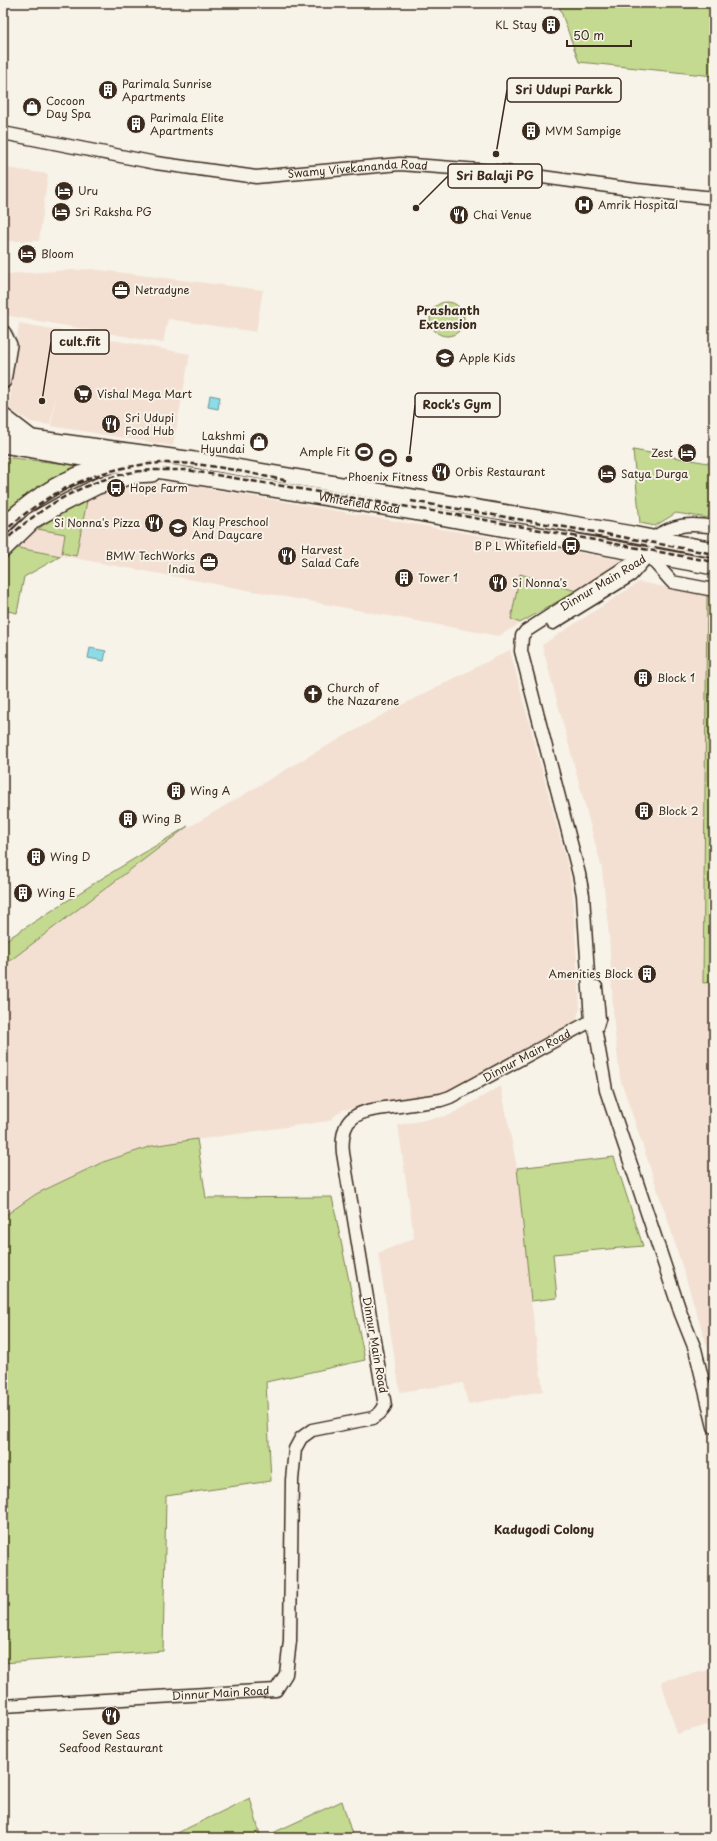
<svg xmlns="http://www.w3.org/2000/svg" width="717" height="1841" font-family="'Playpen Sans',sans-serif">
<style>
.built{fill:#f3e0d3}
.green{fill:#c4da90;stroke:#808257}
.water{fill:#8cdce8;stroke:#6c9597}
.lines{fill:none;stroke-linecap:round;stroke-linejoin:round}
.tertiary-casing{stroke:#3b2a1e;stroke-width:15}
.primary-casing{stroke:#3b2a1e;stroke-width:18}
.tertiary{stroke:#f7f3e8;stroke-width:12}
.primary{stroke:#f7f3e8;stroke-width:15}
.rail{stroke:#3b2a1e;stroke-width:2.5;stroke-dasharray:6 3;stroke-linecap:butt}
.labels{text-anchor:middle;stroke-width:4;stroke-linejoin:round;paint-order:stroke}
.poi-label{font-size:11px;fill:#3b2a1e;stroke:#f7f3e8;text-anchor:start}
.street-label{font-size:11px;fill:#3b2a1e;stroke:#f7f3e8}
.neighbourhood-label{font-size:12px;font-weight:bold;fill:#3b2a1e;stroke:#f7f3e8}
.leader{fill:none;stroke:#3b2a1e;stroke-width:1.5}
.callout-dot{fill:#3b2a1e;stroke:#f7f3e8;stroke-width:1.5}
.callout{fill:#f7f3e8;stroke:#3b2a1e;stroke-width:1.5}
.callout-label{font-size:12px;text-anchor:middle;font-weight:bold;fill:#3b2a1e}
</style>
<rect width="100%" height="100%" fill="#f7f3e8"/>
<filter id="ink" filterUnits="userSpaceOnUse"><feTurbulence type="fractalNoise" baseFrequency=".025" numOctaves="2"/><feDisplacementMap in="SourceGraphic" scale="8" xChannelSelector="R" yChannelSelector="G"/><feConvolveMatrix kernelMatrix="1 2 1 2 8 2 1 2 1" color-interpolation-filters="sRGB"/></filter>
<g filter="url(#ink)">
<!-- built -->
<path class="built" d="M6,168L48,174L39,241H5Z
M92,269L263,290L256,332L168,319L163,343L4,315L6,274Z
M19,323L190,354L173,446L51,426L56,392L50,425L31,422L9,409Z
M170,482L622,560L582,587L499,636L13,547L60,512L85,499L117,488L146,483Z
M639,582L707,595L703,983L714,982V1369L668,1221L620,1078L614,1026L609,936L602,869L542,645Z
M510,650L570,875L573,897L580,1008L575,1023L443,1094L342,1110L329,1121L152,1146L103,1162L36,1194L3,1217V942L101,879L309,756L388,712Z
M501,1086L517,1168L531,1301L543,1391L468,1404L463,1383L400,1392L378,1253L414,1238L398,1125L450,1115Z
M714,1669V1723L677,1734L661,1681Z"/>
<!-- green -->
<path class="green" d="M558,3H714V76L579,62Z
M430 319a17 17 0 1 1 34 0a17 17 0 1 1-34 0Z
M633,450L714,464V486L708,518L676,513L655,526L640,523Z
M3,457L86,466L3,517Z
M87,501L76,556L62,553L65,534L38,529L58,515Z
M13,547L61,556L24,577L17,613L3,610V559Z
M520,574L576,591L520,623L511,619Z
M707,595L714,596V982L703,983Z
M188,826L3,966V942L101,879Z
M197,1139L206,1198L332,1197L365,1360L266,1382L271,1481L166,1496L163,1651L3,1663V1217L36,1194L103,1162L152,1146Z
M614,1157L643,1246L553,1254L557,1298L531,1301L517,1168Z
M250,1798L261,1838H167Z
M342,1801L353,1838H262Z"/>
<!-- water -->
<path class="water" d="M210,395L220,397L218,409L208,407Z
M90,648L106,651L104,661L88,658Z"/>
<g class="lines">
<!-- tertiary casing -->
<g class="tertiary-casing">
<g id="tertiary">
<path id="s1" d="M3,133L156,163L256,177L400,164L506,172L637,190L714,198"/>
<path d="M652,542L653,538C675,524 689,523 714,527"/>
<path d="M648,555L622,569L526,631L522,636L521,651L579,874L583,895L591,1021L596,1033L606,1090L681,1314L695,1349L714,1427"/>
<path d="M648,555L672,582L714,590"/>
<path d="M553,623L631,575L644,560"/>
<path d="M596,987L599,1019L597,1026"/>
<path id="s2" d="M3,1706L276,1690L286,1674L290,1641L292,1480L295,1449L301,1438L312,1430L373,1418L380,1413L385,1406L343,1153C339,1114 360,1111 392,1107C408,1105 424,1102 441,1100L450,1097L591,1021L599,1019"/>
</g>
</g>
<!-- primary casing -->
<g class="primary-casing">
<g id="primary">
<path d="M3,333L9,345L3,381"/>
<path d="M3,416L29,436"/>
<path d="M3,434L194,460L632,534L714,550"/>
<path id="s3" d="M3,445L414,512L714,567"/>
<path d="M3,526C32,497 74,470 115,465"/>
<path d="M3,550L34,520L64,503L98,486L135,475L152,474"/>
</g>
</g>
<!-- tertiary -->
<use href="#tertiary" class="tertiary"/>
<!-- primary -->
<use href="#primary" class="primary"/>
<!-- rail -->
<path class="rail" d="M411,501L595,532L714,554
M3,533C53,484 123,457 193,464C225,467 257,475 289,481
M3,543C37,509 81,483 128,473C147,469 167,470 186,470L469,517L714,562"/>
</g>
</g>
<!-- icons -->
<defs>
<g id="building-disc" transform="scale(1)"><circle r="9.5" fill="#3b2a1e" stroke="#f7f3e8"/><path d="M-4-6H4V6H1V3H-1V6H-4ZM-2.5-4.3h1.7v1.8h-1.7ZM.8-4.3h1.7v1.8H.8ZM-2.5-1h1.7V.8h-1.7ZM.8-1h1.7V.8H.8Z" fill="#fff"/></g>
<g id="shop-disc" transform="scale(1)"><circle r="9.5" fill="#3b2a1e" stroke="#f7f3e8"/><path d="M-5-2.5h2.3a2.7 3.5 0 0 1 5.4 0H5L5.5 6h-11ZM-1.5-2.5h3a1.5 2.3 0 0 0-3 0Z" fill="#fff"/></g>
<g id="hotel-disc" transform="scale(1)"><circle r="9.5" fill="#3b2a1e" stroke="#f7f3e8"/><path d="M-6-4.5h1.5V1H6V5H4.5V3h-9V5H-6ZM-4 0a1.8 1.8 0 1 1 3.6 0ZM.5 0V-2.5h3Q6-2.5 6 0Z" fill="#fff"/></g>
<g id="hospital-disc" transform="scale(1)"><circle r="9.5" fill="#3b2a1e" stroke="#f7f3e8"/><path d="M-5-5h3v3.5h4V-5h3V5h-3V1.5h-4V5h-3Z" fill="#fff"/></g>
<g id="restaurant-disc" transform="scale(1)"><circle r="9.5" fill="#3b2a1e" stroke="#f7f3e8"/><path d="M-5-6h1v4h1v-4h1v4h1v-4h1v5L-1.5 .5V6h-2V.5L-5-1ZM5-6V6H3V1.5H1.5Q1.5-4 5-6Z" fill="#fff"/></g>
<g id="office-disc" transform="scale(1)"><circle r="9.5" fill="#3b2a1e" stroke="#f7f3e8"/><path d="M-6-3h4V-5.5h4V-3h4V5H-6ZM-1-4.5V-3h2v-1.5ZM-6 0V1H6V0Z" fill="#fff"/></g>
<g id="school-disc" transform="scale(1)"><circle r="9.5" fill="#3b2a1e" stroke="#f7f3e8"/><path d="M0-5L7-2L0 1L-7-2ZM-4 1L0 2.5L4 1V4Q0 6-4 4Z" fill="#fff"/></g>
<g id="supermarket-disc" transform="scale(1)"><circle r="9.5" fill="#3b2a1e" stroke="#f7f3e8"/><path d="M-6-5.5h2.5l.6 2H6L4.5 2H-2.5L-4.4-4H-6ZM-1.5 3.2a1.3 1.3 0 1 0 .1 0ZM3 3.2a1.3 1.3 0 1 0 .1 0Z" fill="#fff"/></g>
<g id="stadium-disc" transform="scale(1)"><circle r="9.5" fill="#3b2a1e" stroke="#f7f3e8"/><path d="M0-5a6.5 5 0 1 0 0 10a6.5 5 0 1 0 0-10ZM-3.5-1.8h7v3.6h-7Z" fill="#fff"/></g>
<g id="bus-disc" transform="scale(1)"><circle r="9.5" fill="#3b2a1e" stroke="#f7f3e8"/><path d="M-5-6H5V4H4V6H2V4H-2V6H-4V4H-5ZM-3.5-4V0h7V-4ZM-3.5 1.2v1.5H-2V1.2ZM2 1.2v1.5H3.5V1.2Z" fill="#fff"/></g>
<g id="church-disc" transform="scale(1)"><circle r="9.5" fill="#3b2a1e" stroke="#f7f3e8"/><path d="M-1.2-6h2.4v3.5h3.3v2.4h-3.3V6h-2.4V-.1h-3.3v-2.4h3.3Z" fill="#fff"/></g>
</defs>
<g fill-rule="evenodd">
<use href="#building-disc" x="551" y="25"/>
<use href="#building-disc" x="108" y="90"/>
<use href="#shop-disc" x="32" y="107"/>
<use href="#building-disc" x="136" y="124"/>
<use href="#building-disc" x="531" y="131"/>
<use href="#hotel-disc" x="64" y="191"/>
<use href="#hospital-disc" x="584" y="205"/>
<use href="#hotel-disc" x="61" y="212"/>
<use href="#restaurant-disc" x="459" y="215"/>
<use href="#hotel-disc" x="27" y="254"/>
<use href="#office-disc" x="121" y="290"/>
<use href="#school-disc" x="445" y="358"/>
<use href="#supermarket-disc" x="83" y="394"/>
<use href="#restaurant-disc" x="111" y="424"/>
<use href="#shop-disc" x="259" y="442"/>
<use href="#stadium-disc" x="364" y="452"/>
<use href="#hotel-disc" x="687" y="453"/>
<use href="#stadium-disc" x="388" y="458"/>
<use href="#restaurant-disc" x="441" y="472"/>
<use href="#hotel-disc" x="607" y="474"/>
<use href="#bus-disc" x="116" y="488"/>
<use href="#restaurant-disc" x="154" y="523"/>
<use href="#school-disc" x="178" y="528"/>
<use href="#bus-disc" x="571" y="546"/>
<use href="#restaurant-disc" x="287" y="556"/>
<use href="#office-disc" x="209" y="562"/>
<use href="#building-disc" x="404" y="578"/>
<use href="#restaurant-disc" x="498" y="583"/>
<use href="#building-disc" x="643" y="678"/>
<use href="#church-disc" x="313" y="694"/>
<use href="#building-disc" x="176" y="791"/>
<use href="#building-disc" x="644" y="811"/>
<use href="#building-disc" x="128" y="819"/>
<use href="#building-disc" x="36" y="857"/>
<use href="#building-disc" x="23" y="893"/>
<use href="#building-disc" x="647" y="974"/>
<use href="#restaurant-disc" x="111" y="1716"/>
</g>
<g class="labels">
<!-- poi labels -->
<g class="poi-label">
<text x="537" y="29" text-anchor="end">KL Stay</text>
<text x="122" y="88">Parimala Sunrise<tspan x="122" dy="13">Apartments</tspan></text>
<text x="46" y="105">Cocoon<tspan x="46" dy="13">Day Spa</tspan></text>
<text x="150" y="122">Parimala Elite<tspan x="150" dy="13">Apartments</tspan></text>
<text x="545" y="135">MVM Sampige</text>
<text x="78" y="195">Uru</text>
<text x="598" y="209">Amrik Hospital</text>
<text x="75" y="216">Sri Raksha PG</text>
<text x="473" y="219">Chai Venue</text>
<text x="41" y="258">Bloom</text>
<text x="135" y="294">Netradyne</text>
<text x="459" y="362">Apple Kids</text>
<text x="97" y="398">Vishal Mega Mart</text>
<text x="125" y="422">Sri Udupi<tspan x="125" dy="13">Food Hub</tspan></text>
<text x="245" y="440" text-anchor="end">Lakshmi<tspan x="245" dy="13">Hyundai</tspan></text>
<text x="350" y="456" text-anchor="end">Ample Fit</text>
<text x="673" y="457" text-anchor="end">Zest</text>
<text x="455" y="476">Orbis Restaurant</text>
<text x="621" y="478">Satya Durga</text>
<text x="388" y="481" text-anchor="middle">Phoenix Fitness</text>
<text x="130" y="492">Hope Farm</text>
<text x="192" y="526">Klay Preschool<tspan x="192" dy="13">And Daycare</tspan></text>
<text x="140" y="527" text-anchor="end">Si Nonna's Pizza</text>
<text x="557" y="550" text-anchor="end">B P L Whitefield</text>
<text x="301" y="554">Harvest<tspan x="301" dy="13">Salad Cafe</tspan></text>
<text x="195" y="560" text-anchor="end">BMW TechWorks<tspan x="195" dy="13">India</tspan></text>
<text x="418" y="582">Tower 1</text>
<text x="512" y="587">Si Nonna's</text>
<text x="657" y="682">Block 1</text>
<text x="327" y="692">Church of<tspan x="327" dy="13">the Nazarene</tspan></text>
<text x="190" y="795">Wing A</text>
<text x="658" y="815">Block 2</text>
<text x="142" y="823">Wing B</text>
<text x="50" y="861">Wing D</text>
<text x="37" y="897">Wing E</text>
<text x="633" y="978" text-anchor="end">Amenities Block</text>
<text x="111" y="1739" text-anchor="middle">Seven Seas<tspan x="111" dy="13">Seafood Restaurant</tspan></text>
</g>
<!-- street labels -->
<g class="street-label">
<text dy="4" stroke="none"><textPath href="#s1" startOffset="359">Swamy Vivekananda Road</textPath></text>
<text dy="4" stroke="none"><textPath href="#s3" startOffset="361">Whitefield Road</textPath></text>
<text transform="translate(603 583) rotate(-31)" y="4">Dinnur Main Road</text>
<text dy="4" stroke="none"><textPath href="#s2" startOffset="1105">Dinnur Main Road</textPath></text>
<text transform="translate(375 1345) rotate(80)" y="4">Dinnur Main Road</text>
<text dy="4" stroke="none"><textPath href="#s2" startOffset="218">Dinnur Main Road</textPath></text>
</g>
<!-- neighbourhood labels -->
<g class="neighbourhood-label">
<text x="448" y="315">Prashanth<tspan x="448" dy="14">Extension</tspan></text>
<text x="544" y="1534">Kadugodi Colony</text>
</g>
</g>
<!-- callouts -->
<path class="leader" d="M496 154L507 90M416 208L448 176M42 401L51 342M409 459L415 405"/>
<g class="callout-dot">
<circle cx="496" cy="154" r="4"/>
<circle cx="416" cy="208" r="4"/>
<circle cx="42" cy="401" r="4"/>
<circle cx="409" cy="459" r="4"/>
</g>
<g class="callout">
<rect x="507" y="78" width="114" height="24" rx="4"/>
<rect x="448" y="164" width="94" height="24" rx="4"/>
<rect x="51" y="330" width="58" height="24" rx="4"/>
<rect x="415" y="393" width="85" height="24" rx="4"/>
</g>
<g class="callout-label">
<text x="564" y="94">Sri Udupi Parkk</text>
<text x="495" y="180">Sri Balaji PG</text>
<text x="80" y="346">cult.fit</text>
<text x="457" y="409">Rock's Gym</text>
</g>
<!-- margin -->
<rect width="717" height="1841" fill="none" stroke="#f7f3e8" stroke-width="16"/>
<rect x="8" y="8" width="701" height="1825" fill="none" stroke="#3b2a1e" stroke-width="1.5" filter="url(#ink)"/>
<!-- scale -->
<path d="M567 40v6h64v-6" fill="none" stroke="#3b2a1e" stroke-width="2"/>
<text x="573" y="40" font-size="12" fill="#3b2a1e" stroke="#f7f3e8" stroke-width="3" paint-order="stroke">50 m</text>
</svg>
